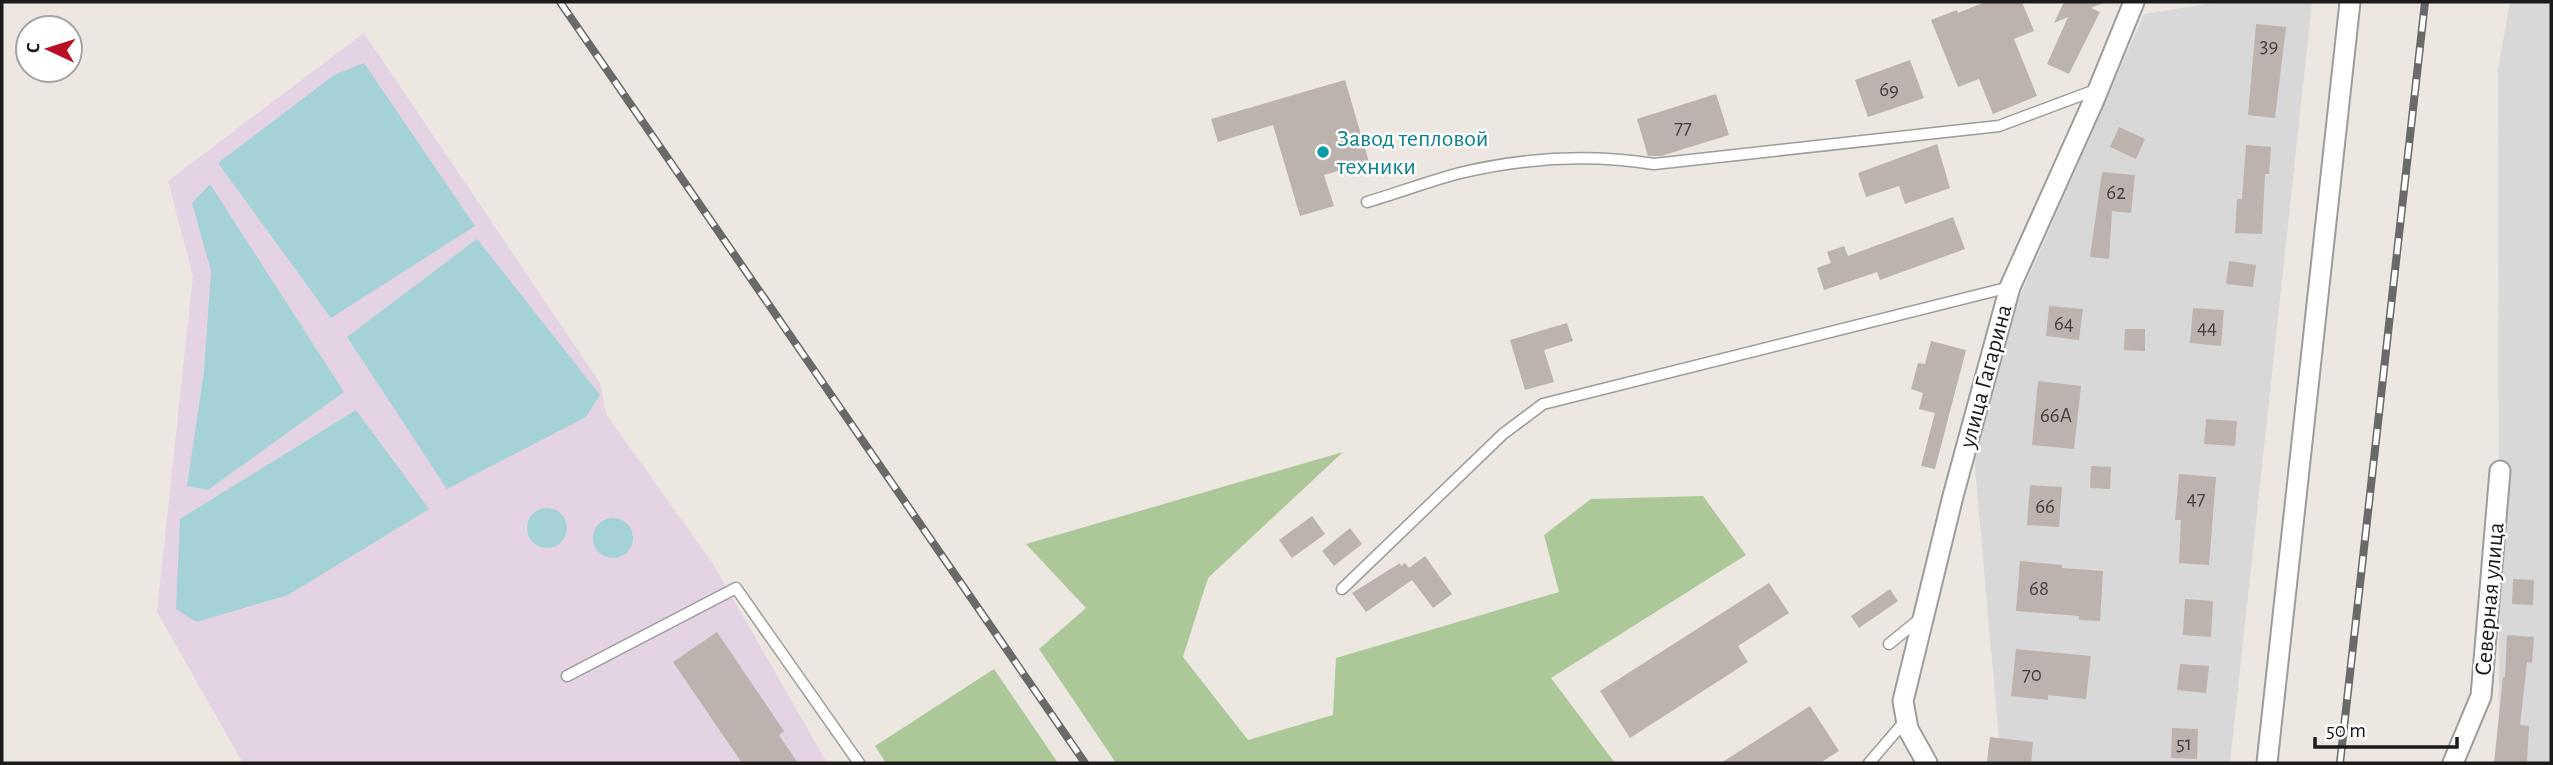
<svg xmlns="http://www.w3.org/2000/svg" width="2553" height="765" font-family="'Alegreya Sans',sans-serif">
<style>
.residential{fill:#d9d8d8}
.industrial{fill:#e4d3e3}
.forest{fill:#adc898}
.water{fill:#a4d2d7}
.building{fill:#bcb2ae}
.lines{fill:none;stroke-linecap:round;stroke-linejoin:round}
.service-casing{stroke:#9c9c9c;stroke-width:13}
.minor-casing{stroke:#9c9c9c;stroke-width:23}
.service{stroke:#fff;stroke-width:10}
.minor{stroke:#fff;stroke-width:19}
.rail-casing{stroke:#696969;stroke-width:8}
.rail{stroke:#fff;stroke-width:5;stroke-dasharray:16;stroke-linecap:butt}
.culture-dot{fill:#0f9aa8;stroke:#fff;stroke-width:2.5}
.labels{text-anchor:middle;stroke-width:5;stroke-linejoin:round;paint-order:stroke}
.number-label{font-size:21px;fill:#434140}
.culture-label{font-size:24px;fill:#0d838f;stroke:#fff;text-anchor:start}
.street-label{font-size:24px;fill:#1b1b1b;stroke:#fff}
</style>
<rect width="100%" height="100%" fill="#ece7e1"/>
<!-- residential -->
<path class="residential" d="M2220,2H2312L2230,763H2001L1970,410L2144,14Z
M2510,2H2551V763H2499L2498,69Z"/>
<!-- industrial -->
<path class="industrial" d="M364,33L600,383L606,414L713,564L827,763H243L157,612L193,276L168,181Z"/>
<!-- forest -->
<path class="forest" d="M1343,452L1208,578L1183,657L1248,740L1333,715L1336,658L1559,592L1544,535L1591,499L1703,496L1746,555L1551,678L1615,763H1116L1039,649L1086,608L1026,544Z
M994,669L1058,763H886L875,746Z"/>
<!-- water -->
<path class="water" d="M364,63L475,226L331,318L218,163L334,75Z
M210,184L344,392L208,490L187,486L204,371L211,271L192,203Z
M477,239L600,395L586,417L447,489L347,337Z
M356,410L429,509L288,595L196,622L176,609L180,519Z
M527 528a20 20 0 1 1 40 0a20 20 0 1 1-40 0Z
M593 538a20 20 0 1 1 40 0a20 20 0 1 1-40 0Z"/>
<!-- building -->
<path class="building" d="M1985,2H2022L2034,31L2014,39L2037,96L1993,114L1979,79L1958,87L1931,20L1957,10L1958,13Z
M2064,2H2105L2091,8L2100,12L2069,74L2047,64L2068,17L2054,23Z
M2256,24L2286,27L2275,118L2248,115Z
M1910,60L1924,98L1868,117L1855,80Z
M1345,80L1369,162L1324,175L1334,206L1300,216L1273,125L1218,142L1211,119Z
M1716,94L1729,135L1661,156H1648L1637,119Z
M2119,127L2145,139L2136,159L2110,147Z
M1937,144L1950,188L1905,204L1899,186L1866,197L1858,173Z
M2246,145L2271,147L2269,174H2265L2262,234L2235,233L2237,199H2242Z
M2102,172L2135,175L2131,213L2112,211L2109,259L2090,257Z
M1953,217L1965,249L1880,280L1877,272L1824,290L1817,268L1831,263L1827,252L1844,246L1848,256Z
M2229,261L2256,265L2253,287L2226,284Z
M2049,306L2083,309L2079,340L2046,336Z
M2193,308L2224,310L2221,346L2190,343Z
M1567,323L1573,341L1544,350L1554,382L1525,390L1510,340Z
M2125,329H2145V351L2124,350Z
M1931,341L1966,350L1935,469L1921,466L1935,413L1919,409L1923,393L1911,389L1918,363L1925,364Z
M2038,381L2081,386L2074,449L2032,445Z
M2206,419L2237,421L2235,446L2204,444Z
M2091,466L2111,467L2110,489L2090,488Z
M2179,474L2216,477L2209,565L2179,563L2181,520H2175Z
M2030,485L2062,487L2059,527L2027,525Z
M1312,516L1325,534L1292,558L1279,540Z
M1350,528L1362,544L1334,566L1322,551Z
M1425,556L1452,594L1433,608L1412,580L1366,612L1352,593L1400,563L1401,566L1405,563L1409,568Z
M2020,561L2062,565V568L2103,571L2100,621L2079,620V616L2016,611Z
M2513,579L2534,580L2533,605L2512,604Z
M1769,583L1789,613L1738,646L1748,662L1630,738L1600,691Z
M1890,589L1898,601L1859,628L1851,616Z
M2185,599L2213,601L2211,637L2183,635Z
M717,632L784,731L779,735L798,763H742L673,662Z
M2507,635L2534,637L2532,663L2527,662L2520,725L2529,726L2527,763H2494L2503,677H2505Z
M2016,649L2091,656L2086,699L2048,695V700L2011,696Z
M2180,664L2209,666L2206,693L2177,690Z
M1810,706L1839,751L1820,763H1721Z
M2172,728L2198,729L2197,759L2171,758Z
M1990,737L2033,742L2031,763L1987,762Z"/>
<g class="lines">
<!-- service casing -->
<g class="service-casing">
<path id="service" d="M1367,202C1398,193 1429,181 1460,173C1523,158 1591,154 1654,164L1999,126L2098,89
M1342,589L1503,434L1543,404L2010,287
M1889,644L1921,618
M567,676L736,588L859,763
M1869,763L1905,721"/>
</g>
<!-- minor casing -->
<g class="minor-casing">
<path id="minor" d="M1927,763L1908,729L1903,701L1953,496L2010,287L2094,100L2134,2
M2267,763L2350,2
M2453,763L2481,696L2500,471"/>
</g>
<!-- service -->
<use href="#service" class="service"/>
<!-- minor -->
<use href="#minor" class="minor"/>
<!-- rail casing -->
<g class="rail-casing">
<path id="rail" d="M560,2L1085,763
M2340,763L2425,2"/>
</g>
<!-- rail -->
<use href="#rail" class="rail"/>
</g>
<!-- markers -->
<circle class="culture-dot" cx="1323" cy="152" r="7"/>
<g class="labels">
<!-- number labels -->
<g class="number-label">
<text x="2269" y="52">39</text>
<text x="1889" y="96">69</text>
<text x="1683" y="134">77</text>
<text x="2116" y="199">62</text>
<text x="2064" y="330">64</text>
<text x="2207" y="334">44</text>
<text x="2056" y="422">66А</text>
<text x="2196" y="505">47</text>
<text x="2045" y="513">66</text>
<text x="2039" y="595">68</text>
<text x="2032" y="681">70</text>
<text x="2184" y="750">51</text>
</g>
<!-- culture labels -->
<g class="culture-label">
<text x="1337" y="146">Завод тепловой<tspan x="1337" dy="28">техники</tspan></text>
</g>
<!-- street labels -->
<g class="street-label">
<text transform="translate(1985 376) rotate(-75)" y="8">улица Гагарина</text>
<text transform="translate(2489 599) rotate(-85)" y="8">Северная улица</text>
</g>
</g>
<!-- border -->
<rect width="2553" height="765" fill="none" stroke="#1b1b1b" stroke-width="7"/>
<!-- north arrow -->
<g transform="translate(49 49) rotate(274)"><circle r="33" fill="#ffffff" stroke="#a4a4a4" stroke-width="2"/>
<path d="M0-5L12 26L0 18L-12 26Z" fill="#b70e24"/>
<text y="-10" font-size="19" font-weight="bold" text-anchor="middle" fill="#1b1b1b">С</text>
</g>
<!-- scale -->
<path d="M2315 737v10h142v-10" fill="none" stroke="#1b1b1b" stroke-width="3.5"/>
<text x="2326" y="737" font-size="21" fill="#1b1b1b" stroke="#ffffff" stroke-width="5" paint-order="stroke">50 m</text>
</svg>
